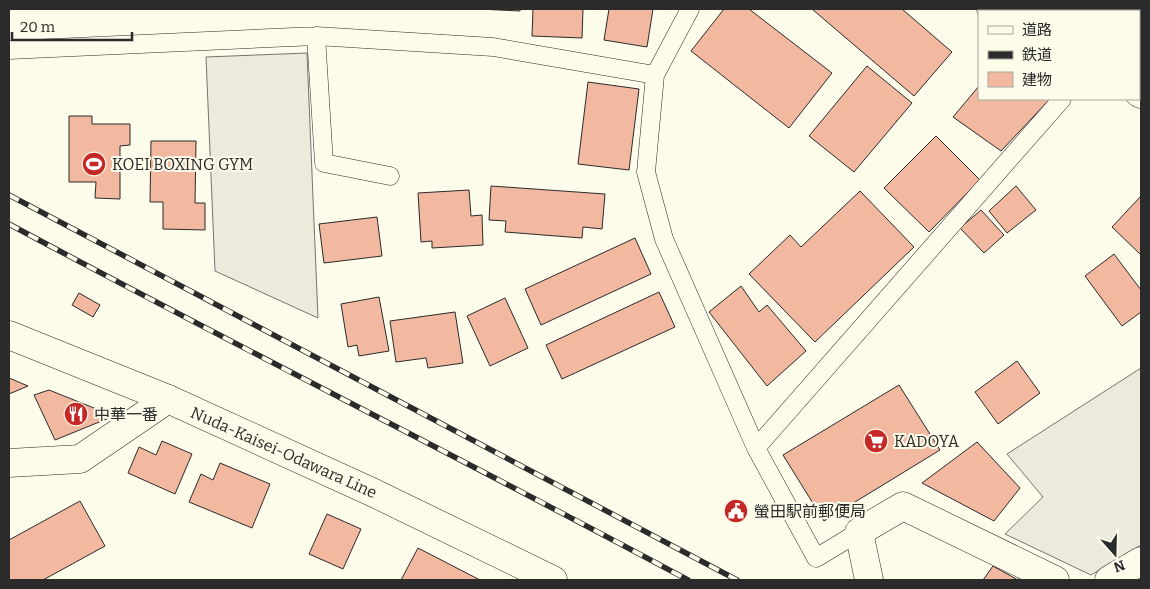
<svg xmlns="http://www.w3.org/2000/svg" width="1150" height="589" font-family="Bitter,'Noto Sans JP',serif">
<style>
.parking{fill:#eceadb;stroke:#74746e}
.building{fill:#f2b8a0;stroke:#2b2b2b}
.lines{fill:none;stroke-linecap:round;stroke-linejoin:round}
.service-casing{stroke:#2b2b2b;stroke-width:19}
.minor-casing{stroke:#2b2b2b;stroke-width:29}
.secondary-casing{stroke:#2b2b2b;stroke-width:29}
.service{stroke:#fdfbea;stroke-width:18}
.minor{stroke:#fdfbea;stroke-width:28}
.secondary{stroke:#fdfbea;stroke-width:28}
.rail-casing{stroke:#2b2b2b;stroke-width:5.5}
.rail{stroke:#fdfbea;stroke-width:4;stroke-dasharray:11;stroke-linecap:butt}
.labels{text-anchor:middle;stroke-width:4;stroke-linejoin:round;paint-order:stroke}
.poi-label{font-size:16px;fill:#2b2b2b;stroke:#fdfbea;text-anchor:start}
.street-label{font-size:16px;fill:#2b2b2b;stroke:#fdfbea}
</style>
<rect width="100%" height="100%" fill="#fdfbea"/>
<!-- parking -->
<path class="parking" d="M307,53L318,318L215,271L206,57Z
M1141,368V545L1091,575L1005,534L1043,497L1007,454Z"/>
<!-- building -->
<path class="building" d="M478,9H520V11Z
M533,9H583L582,38L532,36Z
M609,9H653L647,47L604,40Z
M724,9H749L832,73L789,128L691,51Z
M812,9H902L952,52L914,96Z
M867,66L912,103L854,172L809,136Z
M588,82L639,89L629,170L578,164Z
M979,86V99H1050L1001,151L953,117Z
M69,116H92V124H130V145L120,146V199L95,198L96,182H69Z
M936,136L980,180L929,232L884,188Z
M151,141H196L195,203H205V230L163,229V202H150Z
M491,186L605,194L602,229L583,227L582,238L505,232L506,221L489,220Z
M1016,186L1036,210L1007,233L989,211Z
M469,190L471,216L482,215L483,245L432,248V241L421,242L418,193Z
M860,191L914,247L815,342L749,274L790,235L801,247Z
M1141,196V255L1112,227Z
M981,210L1004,235L984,253L960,228Z
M377,217L382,256L324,263L319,224Z
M635,238L651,274L541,325L525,289Z
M1114,254L1141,290V312L1122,326L1085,276Z
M741,286L759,312L767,305L806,351L767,386L709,312Z
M659,292L675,327L562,379L546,345Z
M79,293L100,305L93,317L72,305Z
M379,297L389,351L359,356L357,345L348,347L341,304Z
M505,298L528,348L490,366L467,316Z
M455,312L463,363L428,368L426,358L396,362L390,321Z
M1017,361L1040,393L998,424L975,392Z
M9,378L28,386L9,394Z
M899,385L940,450L824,521L783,455Z
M49,390L114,416L55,440L34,395Z
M162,441L192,454L175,494L128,473L139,447L156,455Z
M977,442L1020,488L994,521L922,483Z
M220,463L270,484L252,528L189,502L201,474L213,480Z
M80,501L105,546L43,580H9V540Z
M327,514L361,529L343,569L309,554Z
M418,548L480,580H401Z
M993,566L1018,580H983Z"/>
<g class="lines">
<!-- service casing -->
<g class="service-casing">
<path id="service" d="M690,9L655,75L646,172L664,239L756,448L816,558L859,532
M1123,11L1124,9
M316,36L324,163L390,176
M9,50L316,36L493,47L655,75
M756,448L1062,99"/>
</g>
<!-- minor casing -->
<g class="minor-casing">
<path id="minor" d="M991,9L995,11
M1139,93L1141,94
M9,463L80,459L168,399
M869,580L859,532L903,506L1055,580
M1109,580L1141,561"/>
</g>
<!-- secondary casing -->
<g class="secondary-casing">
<path id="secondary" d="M9,335L168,399L374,493L553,580"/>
</g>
<!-- service -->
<use href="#service" class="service"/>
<!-- minor -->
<use href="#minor" class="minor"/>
<!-- secondary -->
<use href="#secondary" class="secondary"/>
<!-- rail casing -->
<g class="rail-casing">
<path id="rail" d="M9,195L737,580
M9,224C234,345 463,459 688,580"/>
</g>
<!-- rail -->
<use href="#rail" class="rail"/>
</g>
<!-- icons -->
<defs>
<g id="stadium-disc" transform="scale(1.25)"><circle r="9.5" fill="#c62828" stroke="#fdfbea"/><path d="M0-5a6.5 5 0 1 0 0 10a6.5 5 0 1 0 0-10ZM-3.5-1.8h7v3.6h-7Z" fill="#fff"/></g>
<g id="restaurant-disc" transform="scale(1.25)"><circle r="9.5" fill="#c62828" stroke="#fdfbea"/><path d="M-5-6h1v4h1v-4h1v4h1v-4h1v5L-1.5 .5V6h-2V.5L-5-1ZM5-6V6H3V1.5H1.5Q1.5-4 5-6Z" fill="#fff"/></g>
<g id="supermarket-disc" transform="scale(1.25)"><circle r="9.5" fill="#c62828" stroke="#fdfbea"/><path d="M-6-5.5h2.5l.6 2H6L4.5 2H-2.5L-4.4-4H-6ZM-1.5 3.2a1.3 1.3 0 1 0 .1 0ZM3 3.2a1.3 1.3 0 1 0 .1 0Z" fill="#fff"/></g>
<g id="civic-disc" transform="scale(1.25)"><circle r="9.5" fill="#c62828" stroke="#fdfbea"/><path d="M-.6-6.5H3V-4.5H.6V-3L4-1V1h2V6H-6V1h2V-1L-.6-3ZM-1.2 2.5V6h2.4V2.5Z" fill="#fff"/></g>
</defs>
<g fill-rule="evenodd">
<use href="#stadium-disc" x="94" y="164"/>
<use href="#restaurant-disc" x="76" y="414"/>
<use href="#supermarket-disc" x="876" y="441"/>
<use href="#civic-disc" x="736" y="511"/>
</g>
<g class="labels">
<!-- poi labels -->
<g class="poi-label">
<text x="112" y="170">KOEI BOXING GYM</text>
<text x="94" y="420">中華一番</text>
<text x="894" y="447">KADOYA</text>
<text x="754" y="517">螢田駅前郵便局</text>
</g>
<!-- street labels -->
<g class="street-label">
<text transform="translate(284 452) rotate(24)" y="6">Nuda-Kaisei-Odawara Line</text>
</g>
</g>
<!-- border -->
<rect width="1150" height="589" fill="none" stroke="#2b2b2b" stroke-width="20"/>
<!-- legend -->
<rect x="978" y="10" width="162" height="90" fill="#fdfbea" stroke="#a9a89e"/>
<rect x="988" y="26" width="25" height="8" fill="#fdfbea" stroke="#a9a89e"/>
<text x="1022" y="35" font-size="15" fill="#2b2b2b">道路</text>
<rect x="988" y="51" width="25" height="8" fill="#2b2b2b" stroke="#a9a89e"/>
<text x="1022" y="60" font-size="15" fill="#2b2b2b">鉄道</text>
<rect x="988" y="72" width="25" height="15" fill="#f2b8a0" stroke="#a9a89e"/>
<text x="1022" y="85" font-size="15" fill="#2b2b2b">建物</text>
<!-- north arrow -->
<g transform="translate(1115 554) rotate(160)" stroke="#fdfbea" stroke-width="4" paint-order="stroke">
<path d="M0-4L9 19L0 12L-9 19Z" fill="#2b2b2b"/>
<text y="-8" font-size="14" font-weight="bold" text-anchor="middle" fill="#2b2b2b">N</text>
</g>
<!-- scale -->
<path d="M12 32v8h120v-8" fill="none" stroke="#2b2b2b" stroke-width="2.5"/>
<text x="20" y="32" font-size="15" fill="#2b2b2b" stroke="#fdfbea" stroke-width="4" paint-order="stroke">20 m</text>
</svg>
